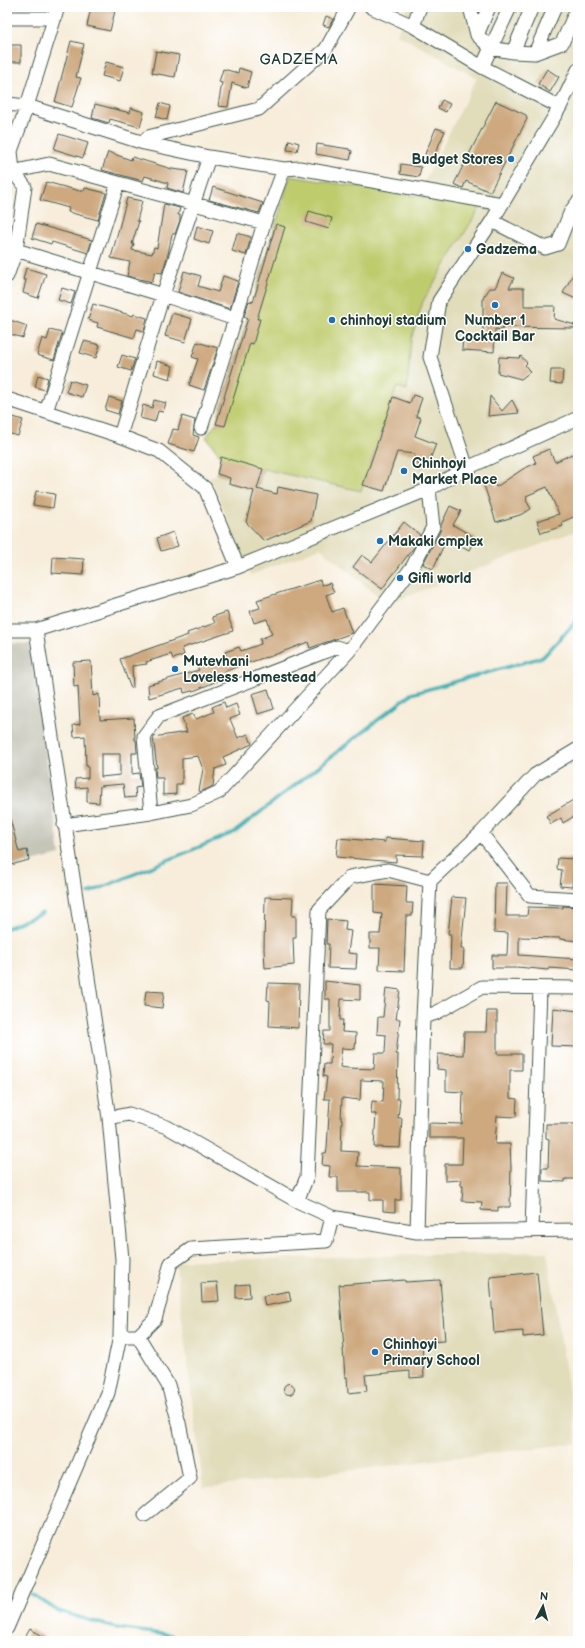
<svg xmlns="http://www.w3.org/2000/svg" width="585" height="1648" font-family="'Balsamiq Sans',sans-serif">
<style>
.built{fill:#e1dcba}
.industrial{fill:#c5c5b8}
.green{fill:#bfcc6e;stroke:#6f8451}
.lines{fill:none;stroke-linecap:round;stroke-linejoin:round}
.stream{stroke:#3caeb4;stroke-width:3.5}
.building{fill:#cea97f;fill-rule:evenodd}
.minor-casing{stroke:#3f574d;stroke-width:15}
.minor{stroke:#fff;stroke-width:13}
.poi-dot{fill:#1f6fb2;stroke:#fff;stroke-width:1.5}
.labels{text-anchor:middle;stroke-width:3;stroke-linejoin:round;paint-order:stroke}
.poi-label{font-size:14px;font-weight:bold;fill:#1f3d34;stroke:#fff;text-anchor:start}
.neighbourhood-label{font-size:15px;letter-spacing:1px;fill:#1f3d34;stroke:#fff}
</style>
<rect width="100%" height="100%" fill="#fff"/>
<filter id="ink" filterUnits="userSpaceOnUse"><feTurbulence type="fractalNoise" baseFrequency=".025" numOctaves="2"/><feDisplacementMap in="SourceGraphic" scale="8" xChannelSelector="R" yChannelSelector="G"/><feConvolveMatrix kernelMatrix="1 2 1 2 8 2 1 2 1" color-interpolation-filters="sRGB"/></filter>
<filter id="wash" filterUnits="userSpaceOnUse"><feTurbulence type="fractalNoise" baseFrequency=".012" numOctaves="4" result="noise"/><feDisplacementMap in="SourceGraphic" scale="16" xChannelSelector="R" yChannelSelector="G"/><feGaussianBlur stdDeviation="0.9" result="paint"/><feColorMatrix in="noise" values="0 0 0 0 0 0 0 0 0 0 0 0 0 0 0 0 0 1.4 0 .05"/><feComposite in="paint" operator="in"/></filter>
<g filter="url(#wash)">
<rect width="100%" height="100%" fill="#f7edda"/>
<!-- built -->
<path class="built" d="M408,7H578V530L388,604L320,548L251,575L210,478L217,474L258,485L263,469L361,491L397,386L407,389L411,340L423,301L480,206L417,196L477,78L397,34Z
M547,1252L577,1443L203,1488L175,1261Z"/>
<!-- industrial -->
<path class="industrial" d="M7,643L30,644L60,855L7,868Z"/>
<!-- green -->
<path class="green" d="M290,176L481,206L423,301L411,340L407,390L397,387L361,491L263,469L258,486L217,474L221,457L206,437L216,424Z"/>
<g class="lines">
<!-- stream -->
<path class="stream" d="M89,893L235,832L411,694L543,657L578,619
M7,928L42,913
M33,1595L58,1611L116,1628L171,1635L175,1641"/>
</g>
<g id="blocks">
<!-- building -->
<path class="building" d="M91,7H100L115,11L110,31L87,26Z
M326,16L333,19L329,27L323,25Z
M71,41L84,44L76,77L81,78L72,107L55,102Z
M7,45H21V62H7Z
M156,51L179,55L175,77L152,73Z
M106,62L124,67L120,81L102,76Z
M239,68L251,72L247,88L232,83L228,107L218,106L222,83L219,82L223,69L238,73Z
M547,69L559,77L550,92L538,84Z
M442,100L450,104L446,112L438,108Z
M496,101L526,115L527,119L490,192L466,181L463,188L454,184Z
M160,103L170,106L167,120L156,117Z
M95,104L130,113L131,108L144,112L140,127L110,119L109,123L92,118Z
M436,128L445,131L433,158L425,154Z
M59,134L88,143L83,158L54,149Z
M289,140L299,143L297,151L287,150Z
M317,144L349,149V150L352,151L350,160L316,154Z
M108,152L131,160L132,157L172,169L188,171L183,193L167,188L168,183L145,176L143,181L102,170Z
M401,164L421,167L419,177L400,174Z
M46,182L80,191V190L84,191L85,188L106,193L98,220L68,212L69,208L40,200Z
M213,187L263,203L259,213L209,200Z
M127,198L142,201L137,221H139L132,244H134L132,250L152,254L154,247L157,248L164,204L180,208L178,215H180V220L175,234H172L168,254L162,273L155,272L152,282L127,276L130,262L111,258Z
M309,211L332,218L329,229L306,222Z
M36,224L92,240L88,253L52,242L51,244L32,238Z
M276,224L285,227L257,319H260L253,344L250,343L225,426L216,424L248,318L244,316L249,301L253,302Z
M197,226L213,231L209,244L194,239Z
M237,233L251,237L246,255L232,251Z
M578,265V300L563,293Z
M26,268L46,274L38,298L23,293L26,280H23Z
M184,271L201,276L198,286L218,292L223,276L238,281L230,309L178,292Z
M502,273L514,278L509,288H524V306H555L554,319L575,325L574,328L503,327L502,330L495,329L494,352L462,350L463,338L483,339V298L490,288H495Z
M62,288L75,292L71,304L58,300Z
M93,304L133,316L134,314L147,318L144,331L137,329L134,338L97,327L98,323L88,320Z
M172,313L192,319L185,342L165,336Z
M7,319L27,326L23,338L7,333Z
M50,330L62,333L54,360L37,355L42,338L47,340Z
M84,341L100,345L96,358L80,353Z
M197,342L218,348L204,390L189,385L198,359L192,357Z
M122,355L135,359L131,371L118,367Z
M521,356L527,363L525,365L530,372L521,379L498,373L499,357L519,358Z
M157,361L173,366L170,379L154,374Z
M551,370H563L562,384L550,383Z
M38,375L48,378L45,390L35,387Z
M70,380L86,385L82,397L66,392Z
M413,395L422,398L416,416L421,418L415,436L436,444L428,465L420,468L414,454L397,452L384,491L363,485L393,397L410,403Z
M490,396L502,411L512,400L519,413L488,416Z
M109,397L122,401L118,414L105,410Z
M154,400L166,403L163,412L158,411L155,422L140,418L143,405L152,408Z
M7,415L23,420L18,436L7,433Z
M182,416L195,420L193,435L199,437L194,452L168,444L173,429L178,430Z
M549,449L555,462L572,454L578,465V507L575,508H577L578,515L562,522L563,526L541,533L537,521L559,514L547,487L526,496L527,499L526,500L531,509L520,515L496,522L483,482L493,479L496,487L523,469L536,463L533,456Z
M221,457L263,469L257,489L277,494L278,487L316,495L311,521L264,541L246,522L254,491L229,484L230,478L217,474Z
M36,491L55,494L53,508L33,505Z
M450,506L461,511L453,525L476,538L469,550L447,538L433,569L423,564L440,531L441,525Z
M404,522L420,535L414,547L382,589L353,567L362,555L372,562Z
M173,532L178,546L161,551L157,538Z
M53,557L84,559L83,575L52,573Z
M320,580L322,585L330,583L334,592L326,595L332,612L343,608L352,633L310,648L308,642L266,658V657L236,667L214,676L217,681L196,690L184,693L183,688L149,698L148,685L199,670L196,664L208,659L210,664L227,658L225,652L239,647L241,651L261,644L260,639L272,634L267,619L254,623L250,611L260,608L257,600Z
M227,612L233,631L182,648L184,655L173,659L171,654L146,662L147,664L132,666L133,688L131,689L120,659L188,635L187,633L215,623L212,617Z
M91,661L93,696L99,694L100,720L134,718L135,740H136L137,753H132V774L139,773L141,787L135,788L136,797L125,798L123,784L100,786L99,803L87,802V787L76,788L75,779L88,778V766H86L85,736L74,737L73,725L80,724L78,686L74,687L73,662ZM101,754H120V775L101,777Z
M268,689L274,709L258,714L252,694Z
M224,702L226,708L236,704L240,715L230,719L238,738L248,734L252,744L223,757L226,765L215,769L213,786L201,792L199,791L203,769L198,756L182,758V784H176V794L163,795V778H156L155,768H157L153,737L187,732L182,718L193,714L196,719L214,712L212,707Z
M575,799L578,805V814L563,823L561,818L551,824L546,816Z
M10,819L19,852L27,850L29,860L7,866V820Z
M338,838L385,842V838L424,841L423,856L396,855V862L336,857Z
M558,858L575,859L572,887L560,886L562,870L557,869Z
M495,883H507L506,916H527L528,907L563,908V906L578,907V941L560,939V938L519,937V955L578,959V970L549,968L548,970L517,967V968H492V955H507L508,933L494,932Z
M374,884L407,886L406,903H413L412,916H406L404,971L379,970L380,948H370V934H380L382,914L374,913Z
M265,897L293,898L292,916H296V938H293L294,965L265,968L264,949Z
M452,897L466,898L461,949H464L463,968H450L451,934H448Z
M327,919L346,921L345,930L351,931L348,953L357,954L356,969L328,968L329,944H326Z
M325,981L360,985V1000L341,999L340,1020H343L342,1032L356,1033L355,1049L342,1048L340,1067L348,1068L374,1069L375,1053H385L386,1035L377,1034L378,1017H383L386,988L400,990L396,1019H400L396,1054H398L397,1099H400L398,1118H402L400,1148L374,1147L376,1114H371L372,1101L383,1102L384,1081L361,1080L360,1100L342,1098L341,1120H342L341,1151L358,1152L357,1166L401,1168V1200H395V1212L383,1211V1200H370V1192H338V1177H329L330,1166L322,1165L323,1153H326L327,1148L330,1099H324L327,1077L323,1076L324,1064H330L331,1044H323L324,1031H330V999H325Z
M268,983L299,984L298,1028L269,1026L270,1001L267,1000Z
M146,991L164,992L162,1008L144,1006Z
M553,1008L578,1011V1047L551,1046Z
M487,1011H497V1054H522V1070H510V1098L517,1099L516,1117L497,1116L495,1144H510L511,1167L510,1207H498V1211L481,1210L482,1202L462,1201L463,1186H461V1180L445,1181V1164H462L463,1138H429V1123L462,1124L463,1092L446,1091V1070L437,1069L438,1054L463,1055L464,1032H486Z
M546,1124H578V1179H565V1182L542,1181V1168H548L549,1139L546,1138Z
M537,1272L543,1335L523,1337V1331L494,1333L490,1277Z
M405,1280V1282L440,1280L445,1341L422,1342L424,1377L410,1378V1371L365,1375L367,1391L348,1393L347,1377H345L343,1349H344L339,1285Z
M217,1282L219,1301L202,1302L201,1283Z
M249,1284L250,1297L236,1298V1285Z
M289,1291L291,1301L265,1306L263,1296Z
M283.5 1389a5.5 5.5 0 1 1 11 0a5.5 5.5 0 1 1-11 0Z
M30,1629L52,1641H23Z"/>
</g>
</g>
<g filter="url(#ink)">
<use href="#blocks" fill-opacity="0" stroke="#3f574d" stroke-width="1"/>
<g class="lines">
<!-- minor casing -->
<g class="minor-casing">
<path id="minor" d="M371,7L413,26L482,67L560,107
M470,7L477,35L491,48L513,52L535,53L562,43L578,7
M7,18H55
M413,26L420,7
M477,35L489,7
M513,52L532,7
M535,53L555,7
M482,67L510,7
M7,104L27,106L144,143L209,157L284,169L299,168L502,204
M144,143L148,137L259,109L326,49L349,7
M7,173L49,164L264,223L284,169
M492,221L545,248L558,244L571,211L578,202
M16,250L163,295L235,319L264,223
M7,276L16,250L25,187L13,171L11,151L27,106L58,7
M7,399L120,436L159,451L205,488L238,567
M46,412L118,183
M201,428L235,319
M120,436L163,295L209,157
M467,468L430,357L439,301L492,221L560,107L578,70
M7,630H36L238,567L429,489L467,468L578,418
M151,813L144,736L159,716L337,647L349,651
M64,825L151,813L191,805L219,792L349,651L413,566L433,527L429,489
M481,833L530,896L578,899
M423,1017L436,1013L482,987L578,988
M109,1118L129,1114L167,1127L297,1201L332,1217L417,1232L578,1230
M297,1201L307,1177L319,910L350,877L388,870L430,881
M532,1230L540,988
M417,1232L423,1017L430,881L481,833L535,775L578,749
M120,1336H138L155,1319L171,1263L191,1249L326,1241L332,1217
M138,1336L168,1385L179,1423L190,1478L145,1515
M7,1628L108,1393L120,1336L122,1259L109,1118L36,630"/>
</g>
<!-- minor -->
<use href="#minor" class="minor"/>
</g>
</g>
<!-- markers -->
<g class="poi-dot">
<circle cx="511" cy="159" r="4"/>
<circle cx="468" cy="249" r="4"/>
<circle cx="495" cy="305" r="4"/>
<circle cx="332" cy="320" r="4"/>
<circle cx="404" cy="471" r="4"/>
<circle cx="380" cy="541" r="4"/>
<circle cx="400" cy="578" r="4"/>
<circle cx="175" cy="669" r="4"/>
<circle cx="375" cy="1352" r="4"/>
</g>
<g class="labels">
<!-- poi labels -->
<g class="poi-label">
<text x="503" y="164" text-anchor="end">Budget Stores</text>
<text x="476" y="254">Gadzema</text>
<text x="340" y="325">chinhoyi stadium</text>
<text x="495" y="325" text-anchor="middle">Number 1<tspan x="495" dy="16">Cocktail Bar</tspan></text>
<text x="412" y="468">Chinhoyi<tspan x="412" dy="16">Market Place</tspan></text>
<text x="388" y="546">Makaki cmplex</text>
<text x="408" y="583">Gifli world</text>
<text x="183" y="666">Mutevhani<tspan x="183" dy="16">Loveless Homestead</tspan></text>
<text x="383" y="1349">Chinhoyi<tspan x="383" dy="16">Primary School</tspan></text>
</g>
<!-- neighbourhood labels -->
<g class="neighbourhood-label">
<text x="299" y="64">GADZEMA</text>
</g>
</g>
<!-- margin -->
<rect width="585" height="1648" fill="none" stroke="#fff" stroke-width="24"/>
<!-- north arrow -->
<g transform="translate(543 1606) rotate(6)" stroke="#ffffff" stroke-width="3" paint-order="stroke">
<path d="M0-3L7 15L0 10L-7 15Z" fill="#1f3d34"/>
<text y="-6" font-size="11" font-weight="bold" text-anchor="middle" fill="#1f3d34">N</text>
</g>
</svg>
